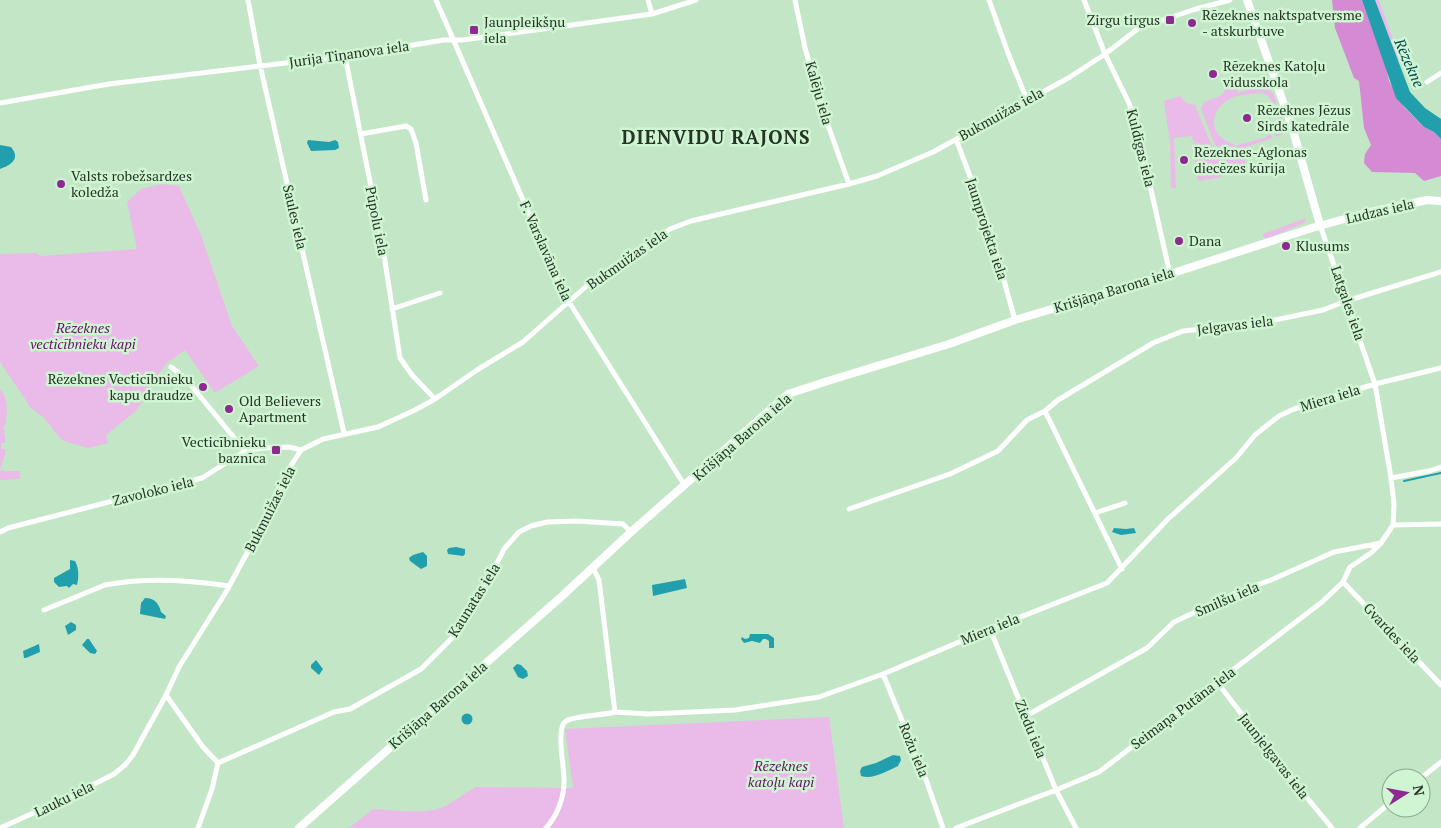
<svg xmlns="http://www.w3.org/2000/svg" width="1441" height="828" font-family="'PT Serif',serif">
<style>
.green{fill:#eabae9}
.forest{fill:#d48bd4}
.water{fill:#219fad}
.lines{fill:none;stroke-linecap:round;stroke-linejoin:round}
.stream{stroke:#219fad;stroke-width:2}
.minor{stroke:#fff;stroke-width:5}
.primary{stroke:#fff;stroke-width:8}
.poi-dot{fill:#8d2990;stroke:#d0f5d2;stroke-width:2}
.labels{text-anchor:middle;stroke-width:5;stroke-linejoin:round;paint-order:stroke}
.poi-label{font-size:14px;fill:#263427;stroke:#d0f5d2;text-anchor:start}
.street-label{font-size:14px;fill:#263427;stroke:#d0f5d2}
.park-label{font-size:14px;font-style:italic;fill:#680e6b;stroke:#d0f5d2}
.water-label{font-size:15px;font-style:italic;fill:#074e55;stroke:#d0f5d2}
.district-label{font-size:19px;font-weight:bold;letter-spacing:1px;fill:#263427;stroke:#d0f5d2}
</style>
<rect width="100%" height="100%" fill="#c3e7c6"/>
<!-- green -->
<path class="green" d="M1375,0H1379L1394,42L1404,58L1397,61Z
M1234,80L1238,93L1264,84L1274,95L1277,104H1273C1268,92 1263,92 1251,94C1243,95 1234,96 1228,100C1207,113 1210,138 1234,144L1235,147L1223,145L1220,147L1215,145L1201,109L1204,102L1220,96Z
M1180,96L1186,103L1195,105L1213,149L1193,141L1192,136L1174,138L1176,188H1171L1170,143L1164,101Z
M1280,113L1283,121L1282,135L1275,137C1274,131 1277,129 1278,124C1278,119 1276,118 1278,114Z
M1270,134L1273,138L1243,148L1236,147L1237,145L1264,138Z
M1193,142L1217,152V154L1195,156Z
M1244,155L1247,172L1225,176L1222,158Z
M1218,156L1222,177L1198,181L1195,159Z
M162,184L179,186L201,235L232,326L259,366L215,393L185,350L168,362L150,385L144,399L136,411L106,435L108,443L88,448L67,442L61,439L43,417L31,408L0,362V254L36,253L41,256L137,249L127,202L141,189Z
M1306,218L1304,223L1268,238H1264L1263,234Z
M0,389C10,400 6,412 6,425L3,427L5,432L3,433L5,435V443H1V449H5V455L0,469Z
M3,469V471H20V479L0,480V471Z
M829,717L844,828H349L373,809C392,810 426,815 443,807C454,802 464,793 476,787L573,788L565,729Z"/>
<!-- forest -->
<path class="forest" d="M1332,0H1362L1385,63L1389,81L1404,107L1424,127L1434,132L1441,139V176L1424,181L1415,173L1372,172L1364,163L1365,154L1371,145L1364,128L1359,81L1354,78L1335,28Z"/>
<!-- water -->
<path class="water" d="M1362,0H1375L1410,92L1425,108L1441,119V139L1434,132L1424,127L1396,98Z
M308,140L329,142L335,140L338,142L339,148L335,150L311,151L307,143Z
M0,145L11,147C21,159 11,165 0,169Z
M1114,528L1126,529L1134,528L1136,533L1121,535L1112,532Z
M456,547L465,549V554L463,556L448,554L447,550L449,548Z
M423,552L427,556V566L421,569L410,561L409,558L413,555Z
M70,560L75,561C79,568 79,577 77,585L73,584L69,588L67,586L59,587L54,582V578L70,569Z
M685,579L687,588L653,596L652,585Z
M145,598C155,598 159,604 161,612L166,616L165,619L140,614L141,603Z
M71,622L76,625V630L68,635L65,626Z
M750,634H768L774,638V648H769V641L766,639H763L760,643L752,641L744,643L741,639L742,637L745,639L749,638Z
M87,639H89L97,651L95,654L90,653L82,645Z
M39,644L40,652L26,658H24L23,651Z
M316,660L323,669L319,675L311,668V665Z
M517,664L521,665L527,671L528,676L523,679L518,677L513,668Z
M461.5 719a5.5 5.5 0 1 1 11 0a5.5 5.5 0 1 1-11 0Z
M893,755L900,756L901,760L898,766C887,771 873,780 861,776L860,771L862,767L876,763Z"/>
<g class="lines">
<!-- stream -->
<path class="stream" d="M1404,481L1441,473"/>
<!-- minor -->
<path class="minor" d="M248,0L260,65L344,433
M436,0L564,294L685,486
M648,0L652,14
M795,0L805,48L824,114L849,184
M989,0L1008,53L1027,100
M1084,0L1105,54L1129,103L1137,128L1170,274
M345,56L382,242L400,358L412,375L435,399
M1427,82L1441,73
M0,103L109,84L345,56L444,40H462L652,14L696,0
M361,134L406,126L411,129L416,143L426,200
M956,139L989,227L1015,320
M1320,225L1375,384L1391,478L1394,504L1393,525
M392,309L440,293
M171,367L185,378L245,451
M1391,478L1429,471L1441,467
M849,509L950,474L998,451L1027,420L1045,411
M1095,513L1125,503
M0,532L8,528L202,478L245,451L262,448L289,447L301,450
M593,568L599,580L615,712L648,714L735,710L819,697L883,674L990,629L1107,583L1168,519L1236,458L1255,435L1279,416L1294,409L1375,384L1441,368
M1122,569L1045,411L1058,400L1153,343L1183,331L1260,323L1323,310L1346,301L1441,272
M1343,582L1441,685
M44,610L105,585C145,577 189,580 229,586
M990,629L1056,790L1076,828
M883,674L924,774L943,828
M1217,682L1289,776L1332,828
M166,695L203,747L218,763
M1026,716L1147,648L1174,622L1240,591L1271,580L1334,552L1381,543L1393,525L1441,524
M1421,778L1441,762
M0,828L69,797L114,774L125,765L133,755L166,695L179,667L226,592L253,542L285,475L301,450L323,439L378,427L415,410L435,399L477,370L523,342L591,282L621,261L670,229L691,221L849,184L877,176L933,152L1070,77L1105,54L1139,28L1196,9L1230,0
M198,828L212,789L218,763L334,712L350,709L421,669L455,635L483,591L504,549L519,532L531,526L547,522L577,521L623,524L631,532
M546,828C557,816 564,798 564,782C565,769 555,728 566,721C573,716 605,715 615,712
M956,828L1056,790L1099,772L1322,602L1343,582L1350,567L1371,553L1381,543
M1360,828L1391,802"/>
<!-- primary -->
<path class="primary" d="M1247,0L1292,127L1320,225
M299,828L561,597L631,532L788,394L831,380L949,344L1015,320L1170,274L1312,228L1366,213L1427,200L1441,201"/>
</g>
<!-- markers -->
<g class="poi-dot">
<rect x="1165" y="15" width="10" height="10" rx="2.5"/>
<circle cx="1192" cy="23" r="5"/>
<rect x="469" y="25" width="10" height="10" rx="2.5"/>
<circle cx="1213" cy="74" r="5"/>
<circle cx="1247" cy="118" r="5"/>
<circle cx="1184" cy="160" r="5"/>
<circle cx="61" cy="184" r="5"/>
<circle cx="1179" cy="241" r="5"/>
<circle cx="1286" cy="246" r="5"/>
<circle cx="203" cy="387" r="5"/>
<circle cx="229" cy="409" r="5"/>
<rect x="271" y="445" width="10" height="10" rx="2.5"/>
</g>
<g class="labels">
<!-- poi labels -->
<g class="poi-label">
<text x="1202" y="20">Rēzeknes naktspatversme<tspan x="1202" dy="16">- atskurbtuve</tspan></text>
<text x="1160" y="25" text-anchor="end">Zirgu tirgus</text>
<text x="484" y="27">Jaunpleikšņu<tspan x="484" dy="16">iela</tspan></text>
<text x="1223" y="71">Rēzeknes Katoļu<tspan x="1223" dy="16">vidusskola</tspan></text>
<text x="1257" y="115">Rēzeknes Jēzus<tspan x="1257" dy="16">Sirds katedrāle</tspan></text>
<text x="1194" y="157">Rēzeknes-Aglonas<tspan x="1194" dy="16">diecēzes kūrija</tspan></text>
<text x="71" y="181">Valsts robežsardzes<tspan x="71" dy="16">koledža</tspan></text>
<text x="1189" y="246">Dana</text>
<text x="1296" y="251">Klusums</text>
<text x="193" y="384" text-anchor="end">Rēzeknes Vecticībnieku<tspan x="193" dy="16">kapu draudze</tspan></text>
<text x="239" y="406">Old Believers<tspan x="239" dy="16">Apartment</tspan></text>
<text x="266" y="447" text-anchor="end">Vecticībnieku<tspan x="266" dy="16">baznīca</tspan></text>
</g>
<!-- street labels -->
<g class="street-label">
<text transform="translate(349 54) rotate(-8)" y="5">Jurija Tiņanova iela</text>
<text transform="translate(819 93) rotate(74)" y="5">Kalēju iela</text>
<text transform="translate(1001 114) rotate(-29)" y="5">Bukmuižas iela</text>
<text transform="translate(1141 148) rotate(76)" y="5">Kuldīgas iela</text>
<text transform="translate(1380 211) rotate(-13)" y="5">Ludzas iela</text>
<text transform="translate(295 217) rotate(77)" y="5">Saules iela</text>
<text transform="translate(377 221) rotate(79)" y="5">Pūpolu iela</text>
<text transform="translate(987 229) rotate(72)" y="5">Jaunprojekta iela</text>
<text transform="translate(546 251) rotate(66)" y="5">F. Varslavāna iela</text>
<text transform="translate(627 259) rotate(-35)" y="5">Bukmuižas iela</text>
<text transform="translate(1114 290) rotate(-17)" y="5">Krišjāņa Barona iela</text>
<text transform="translate(1348 303) rotate(71)" y="5">Latgales iela</text>
<text transform="translate(1235 325) rotate(-7)" y="5">Jelgavas iela</text>
<text transform="translate(1330 398) rotate(-17)" y="5">Miera iela</text>
<text transform="translate(742 437) rotate(-41)" y="5">Krišjāņa Barona iela</text>
<text transform="translate(153 491) rotate(-14)" y="5">Zavoloko iela</text>
<text transform="translate(270 509) rotate(-63)" y="5">Bukmuižas iela</text>
<text transform="translate(1227 599) rotate(-23)" y="5">Smilšu iela</text>
<text transform="translate(474 600) rotate(-58)" y="5">Kaunatas iela</text>
<text transform="translate(990 629) rotate(-22)" y="5">Miera iela</text>
<text transform="translate(1392 633) rotate(47)" y="5">Gvardes iela</text>
<text transform="translate(438 705) rotate(-41)" y="5">Krišjāņa Barona iela</text>
<text transform="translate(1183 708) rotate(-37)" y="5">Seimaņa Putāna iela</text>
<text transform="translate(1031 729) rotate(68)" y="5">Ziedu iela</text>
<text transform="translate(914 750) rotate(68)" y="5">Rožu iela</text>
<text transform="translate(1274 756) rotate(52)" y="5">Jaunjelgavas iela</text>
<text transform="translate(64 799) rotate(-26)" y="5">Lauku iela</text>
</g>
<!-- park labels -->
<g class="park-label">
<text x="83" y="333">Rēzeknes<tspan x="83" dy="16">vecticībnieku kapi</tspan></text>
<text x="781" y="771">Rēzeknes<tspan x="781" dy="16">katoļu kapi</tspan></text>
</g>
<!-- water labels -->
<g class="water-label">
<text transform="translate(1409 63) rotate(66)" y="5">Rēzekne</text>
</g>
<!-- district labels -->
<g class="district-label">
<text x="716" y="144">DIENVIDU RAJONS</text>
</g>
</g>
<!-- north arrow -->
<g transform="translate(1406 793) rotate(79)"><circle r="24" fill="#d0f5d2" stroke="#8ca88e"/>
<path d="M0-4L9 19L0 12L-9 19Z" fill="#8d2990"/>
<text y="-8" font-size="14" font-weight="bold" text-anchor="middle" fill="#263427">N</text>
</g>
</svg>
